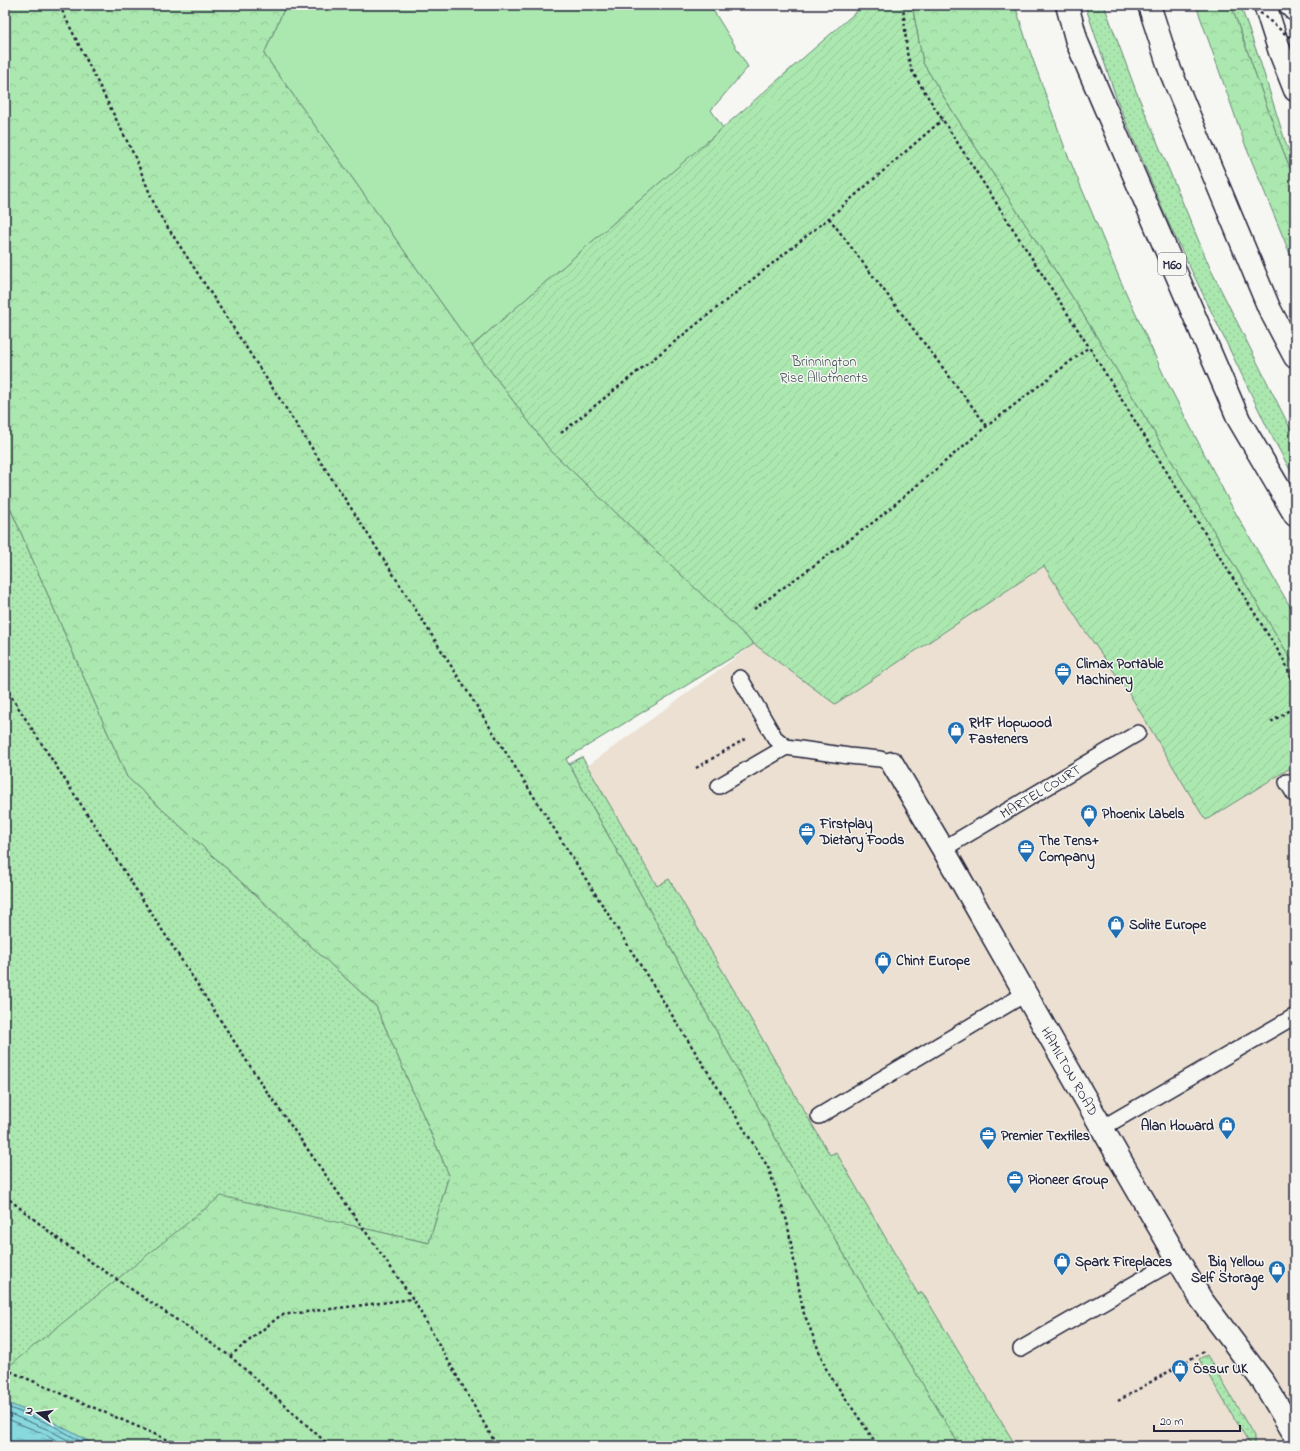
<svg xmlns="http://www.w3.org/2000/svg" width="1300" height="1451" font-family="'Indie Flower',sans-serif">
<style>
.built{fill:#ebe0d1}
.grass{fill:url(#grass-dots);stroke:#668575}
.forest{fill:url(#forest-crowns);stroke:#668575}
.park{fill:#abe8af;stroke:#668575}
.garden{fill:url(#garden-furrows);stroke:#668575}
.water{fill:url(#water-ripples);stroke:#5f909d}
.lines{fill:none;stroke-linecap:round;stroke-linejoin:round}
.shore{stroke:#4a6b7c;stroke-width:1}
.lane-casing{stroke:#22223b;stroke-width:18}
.street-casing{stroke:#22223b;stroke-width:25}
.secondary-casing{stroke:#22223b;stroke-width:25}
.primary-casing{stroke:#22223b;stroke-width:25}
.highway-casing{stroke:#22223b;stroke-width:25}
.path{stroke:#22223b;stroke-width:2.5;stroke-dasharray:3 3;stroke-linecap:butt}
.lane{stroke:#f6f6f2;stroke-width:15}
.street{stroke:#f6f6f2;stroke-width:22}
.secondary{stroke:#f6f6f2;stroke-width:22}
.primary{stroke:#f6f6f2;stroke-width:22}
.highway{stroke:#f6f6f2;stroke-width:22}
.path-bridge{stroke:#22223b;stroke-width:2.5;stroke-dasharray:3 3;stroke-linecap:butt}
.labels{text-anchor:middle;stroke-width:3;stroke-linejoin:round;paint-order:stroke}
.shield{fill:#f6f6f2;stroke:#626272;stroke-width:1}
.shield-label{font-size:13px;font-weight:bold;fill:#22223b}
.park-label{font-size:14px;fill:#445458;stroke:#f6f6f2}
.poi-label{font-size:14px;font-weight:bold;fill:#22223b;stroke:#f6f6f2;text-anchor:start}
.street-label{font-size:14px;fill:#22223b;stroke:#f6f6f2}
</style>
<defs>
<pattern id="grass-dots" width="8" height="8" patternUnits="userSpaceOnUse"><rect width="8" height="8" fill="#abe8af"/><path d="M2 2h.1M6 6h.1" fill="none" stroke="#93c797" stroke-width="1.8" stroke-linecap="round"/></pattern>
<pattern id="forest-crowns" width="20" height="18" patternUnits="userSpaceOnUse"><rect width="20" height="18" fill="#abe8af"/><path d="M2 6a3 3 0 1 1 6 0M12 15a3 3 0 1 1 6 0" fill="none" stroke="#93c797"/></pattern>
<pattern id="garden-furrows" width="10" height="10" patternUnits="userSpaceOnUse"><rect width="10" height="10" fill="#abe8af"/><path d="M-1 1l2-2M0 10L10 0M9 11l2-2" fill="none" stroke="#93c797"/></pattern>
<pattern id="water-ripples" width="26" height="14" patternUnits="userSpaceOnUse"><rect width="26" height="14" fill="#87d9de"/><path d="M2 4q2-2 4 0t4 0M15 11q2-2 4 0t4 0" fill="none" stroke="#74babf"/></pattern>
</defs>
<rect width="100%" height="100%" fill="#f6f6f2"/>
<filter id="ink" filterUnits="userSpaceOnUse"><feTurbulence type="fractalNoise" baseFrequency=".025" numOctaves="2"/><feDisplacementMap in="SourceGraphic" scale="8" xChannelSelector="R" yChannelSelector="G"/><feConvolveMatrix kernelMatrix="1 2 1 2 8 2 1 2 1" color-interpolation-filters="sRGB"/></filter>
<g filter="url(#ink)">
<!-- built -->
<path class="built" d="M1044,566L1083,628L1127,690L1201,813L1206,820L1295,765V1446H977L578,773L754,644L835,704Z"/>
<!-- grass -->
<path class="grass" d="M1085,5H1104L1136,91L1210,268L1295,438V479L1268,429L1170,226L1117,100Z
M1231,5H1234L1242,10L1260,61L1286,144L1295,166V181L1277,135Z
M5,496L127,777L376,1006L449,1175L429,1243L221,1197L6,1369Z
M582,757L657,886L669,879L830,1155L836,1152L918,1294L922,1292L1016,1446H960L793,1170L569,764Z
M1207,1355L1254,1436V1446H1251L1199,1359Z"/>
<!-- forest -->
<path class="forest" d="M5,5H286L264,54L472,346L550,450L754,644L566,759L793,1170L960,1446H97L53,1422L5,1402V1369L221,1196L429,1243L449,1175L376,1006L127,777L5,496Z
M912,5H1015L1028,46L1066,151L1121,282L1166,380L1231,505L1295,615V666L1078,306L953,112L923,63Z
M1196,5H1231L1277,135L1295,181V266L1246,147Z"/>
<!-- park -->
<path class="park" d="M286,5H710L748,67L711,110L723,128L472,346L264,54Z"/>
<!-- garden -->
<path class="garden" d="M864,5H912L923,63L953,112L1078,306L1295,666V765L1206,820L1201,813L1127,690L1083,628L1044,566L835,704L754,644L550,450L472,346Z"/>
<!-- water -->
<path class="water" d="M5,1402L53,1422L97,1446H5Z"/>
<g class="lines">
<!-- shore -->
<path class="shore" d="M5,1406L52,1425L89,1446
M5,1412L49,1430L79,1446
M5,1418L47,1435L66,1446"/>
<!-- lane casing -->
<g class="lane-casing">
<path id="lane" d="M740,678L775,738L786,747L849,756L880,759L892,763
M1287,782L1295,795
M719,786L786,747
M943,849L1138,733
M819,1116L1025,994
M1102,1128L1295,1016
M1021,1349L1160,1269L1178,1260"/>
</g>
<!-- street casing -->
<g class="street-casing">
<path id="street" d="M892,763L943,849L1134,1184L1201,1299L1264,1383L1295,1435"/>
</g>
<!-- secondary casing -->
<g class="secondary-casing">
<path id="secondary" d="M1290,5L1295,10"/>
</g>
<!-- primary casing -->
<g class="primary-casing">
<path id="primary" d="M1265,5L1280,52L1295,90"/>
</g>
<!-- highway casing -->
<g class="highway-casing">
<path id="highway" d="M1067,5L1077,42L1239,420L1295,515
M1149,5L1170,70L1269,308L1295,357"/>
</g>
<!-- path -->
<path class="path" d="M60,5L64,15L135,157L157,211L364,528L768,1167L787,1221L803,1311L827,1371L878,1446
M903,5L907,53L912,71L921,86L1089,347L1285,662L1291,678L1295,697
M829,218L987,426
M561,433L829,218L942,120
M754,609L875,521L987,426L1089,347
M5,687L263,1086L413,1299L497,1446
M1271,722L1291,709L1295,700
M696,768L745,739
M5,1196L66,1245L230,1356L330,1446
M230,1356L281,1315L413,1299
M5,1369L182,1446
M1118,1401L1206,1350"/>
<!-- lane -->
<use href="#lane" class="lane"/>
<!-- street -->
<use href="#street" class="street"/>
<!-- secondary -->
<use href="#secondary" class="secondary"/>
<!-- primary -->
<use href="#primary" class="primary"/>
<!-- highway -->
<use href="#highway" class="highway"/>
<!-- path-bridge -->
<path class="path-bridge" d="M1251,5L1295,42"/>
</g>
</g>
<!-- icons -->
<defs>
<g id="office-pin" transform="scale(0.9)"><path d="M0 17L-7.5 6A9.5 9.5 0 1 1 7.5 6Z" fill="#1f6fb2" stroke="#f6f6f2"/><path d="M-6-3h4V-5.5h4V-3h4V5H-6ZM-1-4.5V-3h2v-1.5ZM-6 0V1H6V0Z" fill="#fff"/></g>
<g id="shop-pin" transform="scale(0.9)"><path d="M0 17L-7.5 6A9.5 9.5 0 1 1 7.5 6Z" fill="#1f6fb2" stroke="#f6f6f2"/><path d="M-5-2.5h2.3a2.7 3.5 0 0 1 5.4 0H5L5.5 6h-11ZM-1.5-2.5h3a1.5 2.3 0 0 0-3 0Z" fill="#fff"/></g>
</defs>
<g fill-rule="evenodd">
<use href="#office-pin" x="1063" y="671"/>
<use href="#shop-pin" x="956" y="730"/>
<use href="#shop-pin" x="1089" y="813"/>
<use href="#office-pin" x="807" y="831"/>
<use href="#office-pin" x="1026" y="848"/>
<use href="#shop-pin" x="1116" y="924"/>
<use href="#shop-pin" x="883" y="960"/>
<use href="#shop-pin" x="1227" y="1125"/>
<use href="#office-pin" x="988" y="1135"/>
<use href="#office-pin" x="1015" y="1179"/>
<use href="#shop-pin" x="1062" y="1261"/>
<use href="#shop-pin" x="1277" y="1269"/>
<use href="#shop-pin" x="1180" y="1368"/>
</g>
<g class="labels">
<!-- shield labels -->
<rect class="shield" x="1158" y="253" width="28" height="22" rx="3"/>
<g class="shield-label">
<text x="1172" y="269">M60</text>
</g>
<!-- park labels -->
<g class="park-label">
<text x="824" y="366">Brinnington<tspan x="824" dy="16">Rise Allotments</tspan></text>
</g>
<!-- poi labels -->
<g class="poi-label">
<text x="1076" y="668">Climax Portable<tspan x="1076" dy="16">Machinery</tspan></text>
<text x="969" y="727">RHF Hopwood<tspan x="969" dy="16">Fasteners</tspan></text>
<text x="1102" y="818">Phoenix Labels</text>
<text x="820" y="828">Firstplay<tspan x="820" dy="16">Dietary Foods</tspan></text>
<text x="1039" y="845">The Tens+<tspan x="1039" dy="16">Company</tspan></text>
<text x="1129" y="929">Solite Europe</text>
<text x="896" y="965">Chint Europe</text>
<text x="1214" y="1130" text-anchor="end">Alan Howard</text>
<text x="1001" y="1140">Premier Textiles</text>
<text x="1028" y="1184">Pioneer Group</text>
<text x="1075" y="1266">Spark Fireplaces</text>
<text x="1264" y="1266" text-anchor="end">Big Yellow<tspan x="1264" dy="16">Self Storage</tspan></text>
<text x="1193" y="1373">Össur UK</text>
</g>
<!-- street labels -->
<g class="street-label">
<text transform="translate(1040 791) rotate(-31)" y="5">MARTEL COURT</text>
<text transform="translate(1070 1071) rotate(60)" y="5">HAMILTON ROAD</text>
</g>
</g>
<!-- margin -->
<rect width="1300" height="1451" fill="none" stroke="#f6f6f2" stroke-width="20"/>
<rect x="10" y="10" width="1280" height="1431" fill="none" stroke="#22223b" stroke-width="1.5" filter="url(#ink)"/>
<!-- north arrow -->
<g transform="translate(38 1413) rotate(284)" stroke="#f6f6f2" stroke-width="3" paint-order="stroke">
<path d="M0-3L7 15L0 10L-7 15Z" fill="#22223b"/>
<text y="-6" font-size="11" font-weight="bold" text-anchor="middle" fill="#22223b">N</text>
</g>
<!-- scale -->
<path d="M1154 1425v6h86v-6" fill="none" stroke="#22223b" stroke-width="2"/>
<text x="1160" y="1425" font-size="12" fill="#22223b" stroke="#f6f6f2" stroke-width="3" paint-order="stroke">20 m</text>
</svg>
